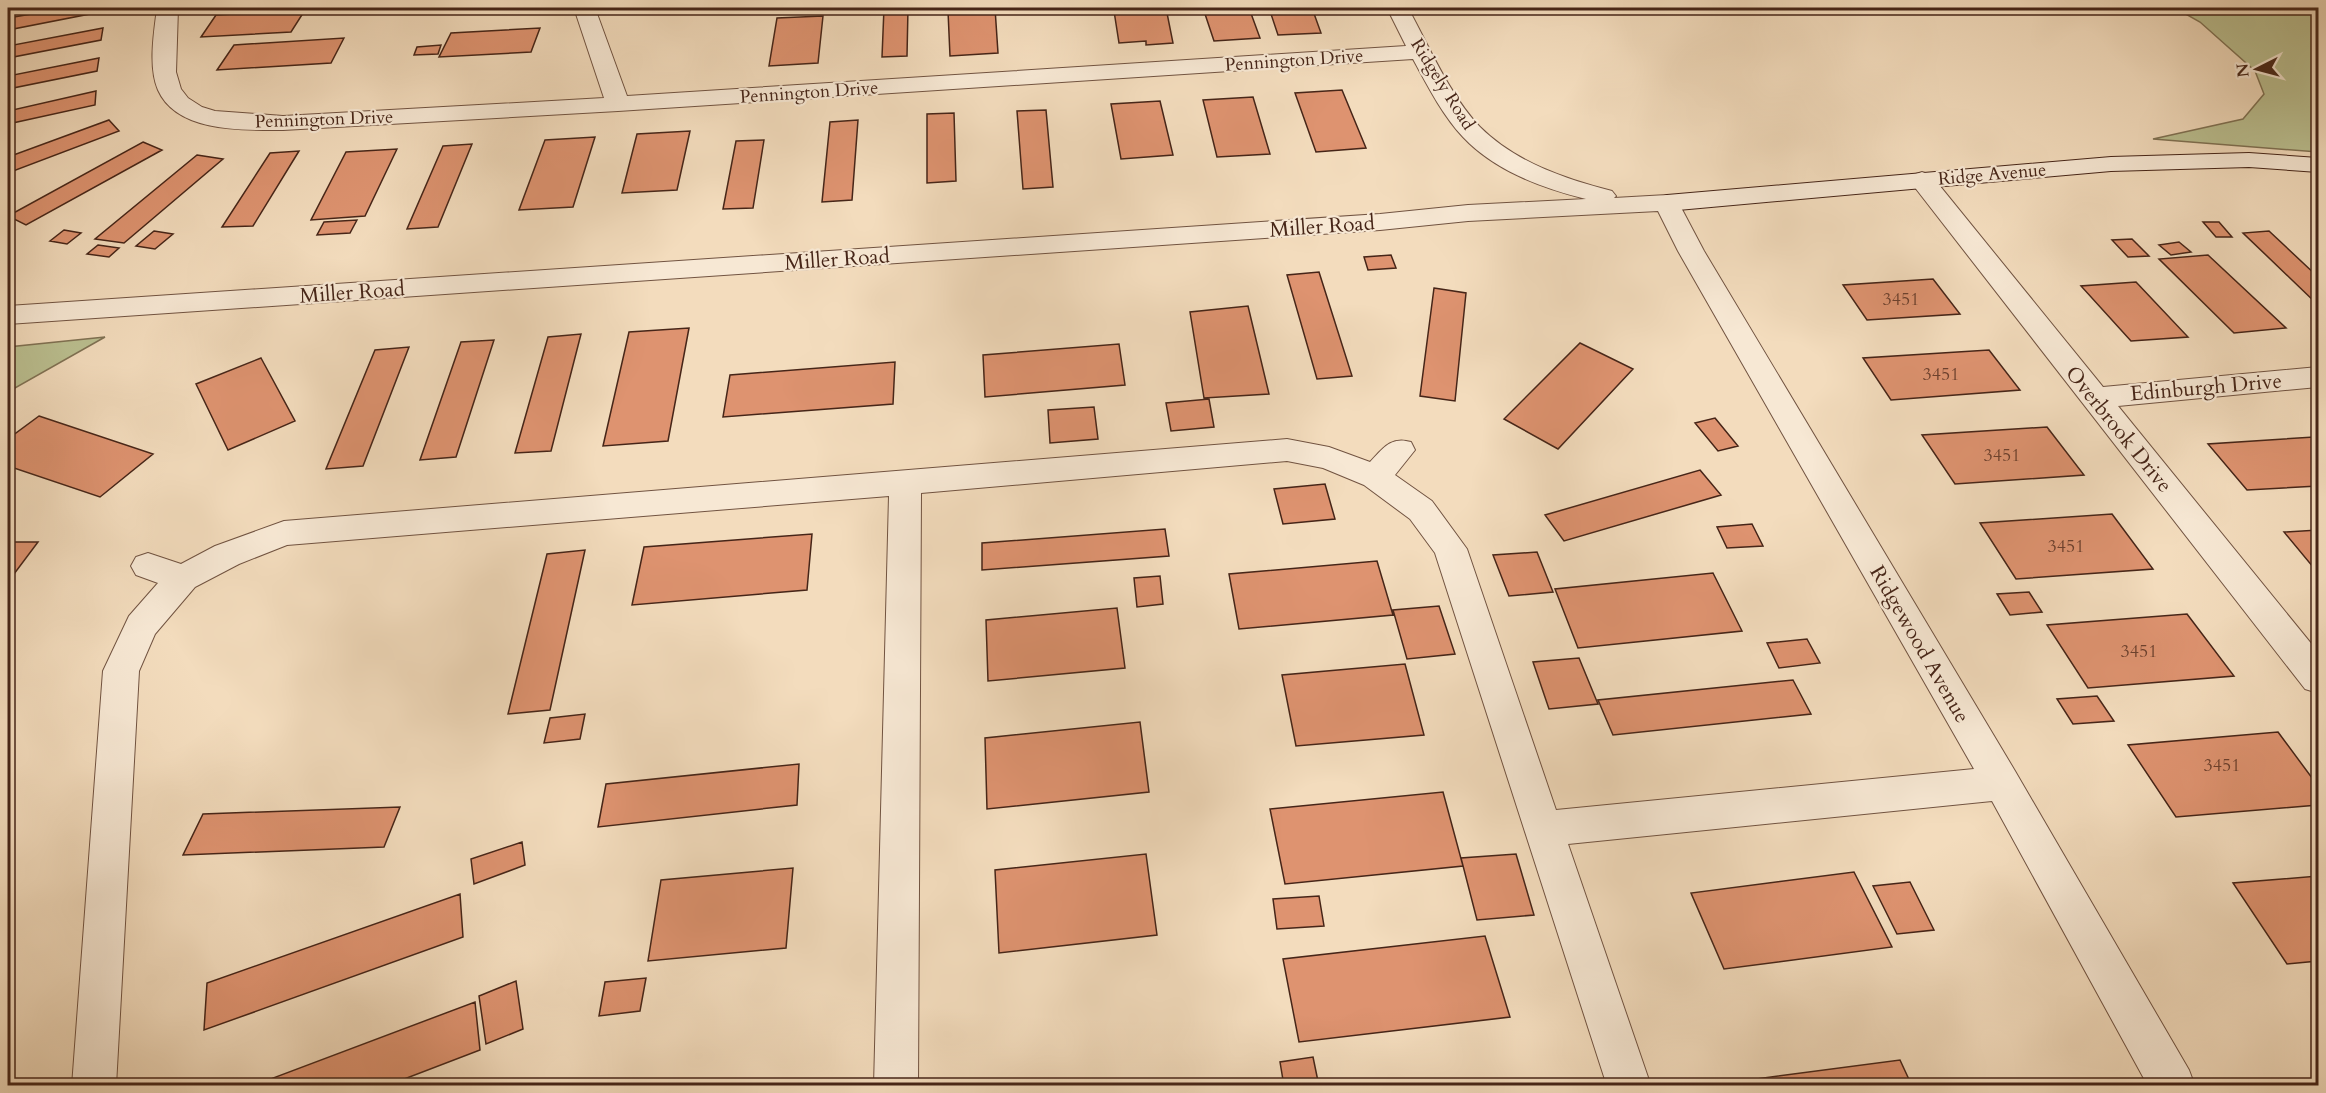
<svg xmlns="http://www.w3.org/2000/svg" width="2326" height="1093" font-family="Cardo,serif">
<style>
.green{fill:#bbc091;stroke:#807254;stroke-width:1.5}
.building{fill:#de9370;stroke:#462518;stroke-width:1.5}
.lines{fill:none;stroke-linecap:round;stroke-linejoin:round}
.street-casing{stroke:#715341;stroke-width:2}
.secondary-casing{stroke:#462518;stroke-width:2}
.street{fill:#f7e8d4;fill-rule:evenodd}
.secondary{fill:#f7e8d4;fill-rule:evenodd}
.labels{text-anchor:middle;stroke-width:4.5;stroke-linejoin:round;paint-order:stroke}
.far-street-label{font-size:18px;fill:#462518;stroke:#f7e8d4}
.number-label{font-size:18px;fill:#6c402e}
.street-label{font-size:21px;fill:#462518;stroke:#f7e8d4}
</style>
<rect width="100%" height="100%" fill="#f3dcbd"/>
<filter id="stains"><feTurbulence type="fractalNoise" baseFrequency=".00333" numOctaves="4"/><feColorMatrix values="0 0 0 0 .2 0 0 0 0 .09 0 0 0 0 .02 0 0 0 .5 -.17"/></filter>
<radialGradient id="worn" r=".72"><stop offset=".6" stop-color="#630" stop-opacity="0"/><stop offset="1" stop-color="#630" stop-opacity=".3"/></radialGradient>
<!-- green -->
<path class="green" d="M2175,8H2318V152L2153,139L2243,119L2264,94L2255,71L2200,22Z
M105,337L8,392V347Z"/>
<!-- building -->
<path class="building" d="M67,8H106L105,11L8,30V18Z
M884,8H908L907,56L882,57Z
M995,8L998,53L950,56L948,11Z
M1166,8L1173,43L1146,45V41L1119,43L1114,11Z
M1203,8H1249L1260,38L1214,41Z
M1269,8H1312L1321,33L1278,35Z
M305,10L291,32L201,37L216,15Z
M823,16L818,63L769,66L777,18Z
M103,28L101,40L8,58V46Z
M540,28L531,52L439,57L451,33Z
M344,38L331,63L217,70L234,45Z
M441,45L438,54L414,55L417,47Z
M99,58L97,71L8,89V76Z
M1342,90L1366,148L1316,152L1295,93Z
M96,91L95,105L8,124V111Z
M1253,97L1270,154L1217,157L1203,100Z
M1160,101L1173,155L1121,159L1111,104Z
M1046,110L1053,187L1023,189L1017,111Z
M954,113L956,181L927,183V114Z
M109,120L119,131L8,173V157Z
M858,120L852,200L822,202L830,122Z
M690,131L677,190L622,193L637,134Z
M595,137L573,207L519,210L545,140Z
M764,140L753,208L723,209L736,141Z
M143,142L162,150L26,225L8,216Z
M472,144L438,227L407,229L443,146Z
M397,149L365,216L311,220L346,152Z
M299,151L253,226L222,227L270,153Z
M197,155L223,159L124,243L95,239Z
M357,220L350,233L317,235L324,222Z
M2203,222H2219L2232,237H2216Z
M64,230L81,233L67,244L50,241Z
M154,231L173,234L155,249L136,246Z
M2269,231L2318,277V305L2243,233Z
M2132,239L2149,256L2128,257L2112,240Z
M2179,242L2191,252L2171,255L2159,245Z
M98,245L119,248L109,257L87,254Z
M1391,255L1396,268L1368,270L1364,257Z
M2208,255L2286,328L2234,333L2159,259Z
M1319,272L1352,376L1317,379L1287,275Z
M1933,279L1960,314L1867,320L1843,285Z
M2136,282L2188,337L2131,341L2081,286Z
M1434,288L1466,293L1455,401L1420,396Z
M1248,306L1269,394L1204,398L1190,312Z
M689,328L668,441L603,446L629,332Z
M581,334L551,451L515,453L548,337Z
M494,340L456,457L420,460L461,342Z
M1580,343L1633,369L1558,449L1504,419Z
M1119,344L1125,385L985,397L983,355Z
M409,347L363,466L326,469L375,350Z
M1989,350L2020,390L1891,400L1863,358Z
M261,358L295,421L228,450L196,384Z
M895,362L893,404L723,417L730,375Z
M1209,399L1214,427L1171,431L1166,403Z
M1094,407L1098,439L1050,443L1048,410Z
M39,416L153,454L100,497L8,466V439Z
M1715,418L1738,446L1718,451L1695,423Z
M2047,427L2084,475L1955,484L1922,435Z
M2314,437L2318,442V486L2247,490L2208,444Z
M1700,470L1721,495L1564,541L1545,515Z
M1325,484L1335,519L1283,524L1274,489Z
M2112,514L2153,569L2016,579L1980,523Z
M1752,524L1763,546L1727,548L1717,527Z
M1165,529L1169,556L982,570V543Z
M2318,530V573L2284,532Z
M812,534L807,590L632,605L644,547Z
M8,542H38L14,574H8Z
M585,550L550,710L508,714L547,554Z
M1537,552L1553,592L1509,596L1493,555Z
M1377,561L1393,615L1239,629L1229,574Z
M1713,573L1742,631L1578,648L1555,589Z
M1160,576L1163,604L1137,607L1134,578Z
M2029,592L2042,612L2010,615L1997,594Z
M1439,606L1455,654L1407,659L1393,610Z
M1117,608L1125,668L988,681L986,620Z
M2187,614L2234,676L2088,688L2047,625Z
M1807,639L1820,663L1779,668L1767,643Z
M1579,658L1598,704L1549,709L1533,662Z
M1405,664L1424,735L1296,746L1282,675Z
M1793,680L1811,714L1613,735L1598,700Z
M14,695L8,738V697Z
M2097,696L2114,721L2073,724L2057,699Z
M585,714L580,739L544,743L550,718Z
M1140,722L1149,792L987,809L985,738Z
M2278,732L2318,786V805L2176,817L2128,745Z
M799,764L797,805L598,827L606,784Z
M1443,792L1463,866L1285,884L1270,809Z
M400,807L384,847L183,855L203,814Z
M522,842L525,865L474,884L471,859Z
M1146,854L1157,935L999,953L995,870Z
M1516,854L1534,915L1477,920L1461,858Z
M793,868L786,948L648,961L661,880Z
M1854,872L1892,947L1724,969L1691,893Z
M2318,876V961L2287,964L2233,883Z
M1910,882L1934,930L1897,934L1873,886Z
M460,894L463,937L204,1030L207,983Z
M1319,896L1324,926L1277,929L1273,899Z
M1485,936L1510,1017L1299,1042L1283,959Z
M646,978L640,1011L599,1016L605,982Z
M516,981L523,1029L486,1044L479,996Z
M475,1002L480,1050L386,1086H252Z
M1313,1057L1319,1086H1284L1280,1062Z
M1900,1060L1912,1086H1750L1748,1080Z"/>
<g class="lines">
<!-- street casing -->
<g class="street-casing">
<path id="street" d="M157,8H178L176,72L181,89L188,98L202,107L215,111L283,116L604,98L574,8H595L627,96L1406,46L1387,8H1408C1429,46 1450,96 1480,127C1515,162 1565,179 1612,191L1616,196L1614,198L1667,195L1676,198L1704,251L2015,771L2189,1070L2195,1086H2148L1992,801L1568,844L1651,1086H1607L1435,553L1410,519L1364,485L1323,468L1287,461L921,493L918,1086H874L889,496L287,545L239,564L195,587L155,634L139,671L116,1086H72L103,671L129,616L158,583L136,575L131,566L136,557L148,553L181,564L215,546L284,521L1287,439L1329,447L1370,462C1383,448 1391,436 1411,442L1415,450L1395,475L1432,501L1467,549L1556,810L1974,769L1678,251L1658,211L1468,221L1380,230L8,324V306L1380,214L1468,205L1586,199C1542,188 1495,171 1463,137C1443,116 1427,85 1413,59L618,111L283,130C244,130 177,133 158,90C148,67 154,32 157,8Z
M1922,172L1931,175L2103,387L2318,367V387L2118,406L2318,652V693L2305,689L1913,185L1909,180L1913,175Z"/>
</g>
<!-- secondary casing -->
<g class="secondary-casing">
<path id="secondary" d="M2249,153L2318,158V172L2249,167L2111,171L1667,211L1658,208L1654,203L1658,198L1667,195L2111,157Z"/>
</g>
<!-- street -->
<use href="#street" class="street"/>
<!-- secondary -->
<use href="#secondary" class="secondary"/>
</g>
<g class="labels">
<!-- far-street labels -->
<g class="far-street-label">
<text transform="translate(1294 60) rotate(-4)" y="6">Pennington Drive</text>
<text transform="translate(1443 84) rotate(58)" y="6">Ridgely Road</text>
<text transform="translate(809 92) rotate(-4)" y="6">Pennington Drive</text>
<text transform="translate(324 119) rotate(-2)" y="6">Pennington Drive</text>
<text transform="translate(1992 174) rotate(-5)" y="6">Ridge Avenue</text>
</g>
<!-- number labels -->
<g class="number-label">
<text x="1901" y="305">3451</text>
<text x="1941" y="380">3451</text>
<text x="2002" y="461">3451</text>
<text x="2066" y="552">3451</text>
<text x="2139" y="657">3451</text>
<text x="2222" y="771">3451</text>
</g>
<!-- street labels -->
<g class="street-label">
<text transform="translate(1322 226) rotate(-4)" y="7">Miller Road</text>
<text transform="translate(837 259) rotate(-4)" y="7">Miller Road</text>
<text transform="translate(352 292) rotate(-4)" y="7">Miller Road</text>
<text transform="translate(2206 387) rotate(-5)" y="7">Edinburgh Drive</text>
<text transform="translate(2119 429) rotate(51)" y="7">Overbrook Drive</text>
<text transform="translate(1920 644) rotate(60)" y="7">Ridgewood Avenue</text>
</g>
</g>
<!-- margin -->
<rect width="2326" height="1093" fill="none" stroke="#f3dcbd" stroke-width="30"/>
<rect x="9" y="9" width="2308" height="1075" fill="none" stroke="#462518" stroke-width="3"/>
<rect x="15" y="15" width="2296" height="1063" fill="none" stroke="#462518" stroke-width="1.5"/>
<!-- north arrow -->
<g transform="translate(2257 69) rotate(264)" stroke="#f7e8d4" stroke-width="4.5" paint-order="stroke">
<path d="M0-4.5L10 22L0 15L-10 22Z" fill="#462518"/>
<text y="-9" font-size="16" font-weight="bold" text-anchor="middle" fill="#462518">N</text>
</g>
<rect width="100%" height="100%" filter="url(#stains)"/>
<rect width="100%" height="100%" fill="url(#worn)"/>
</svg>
